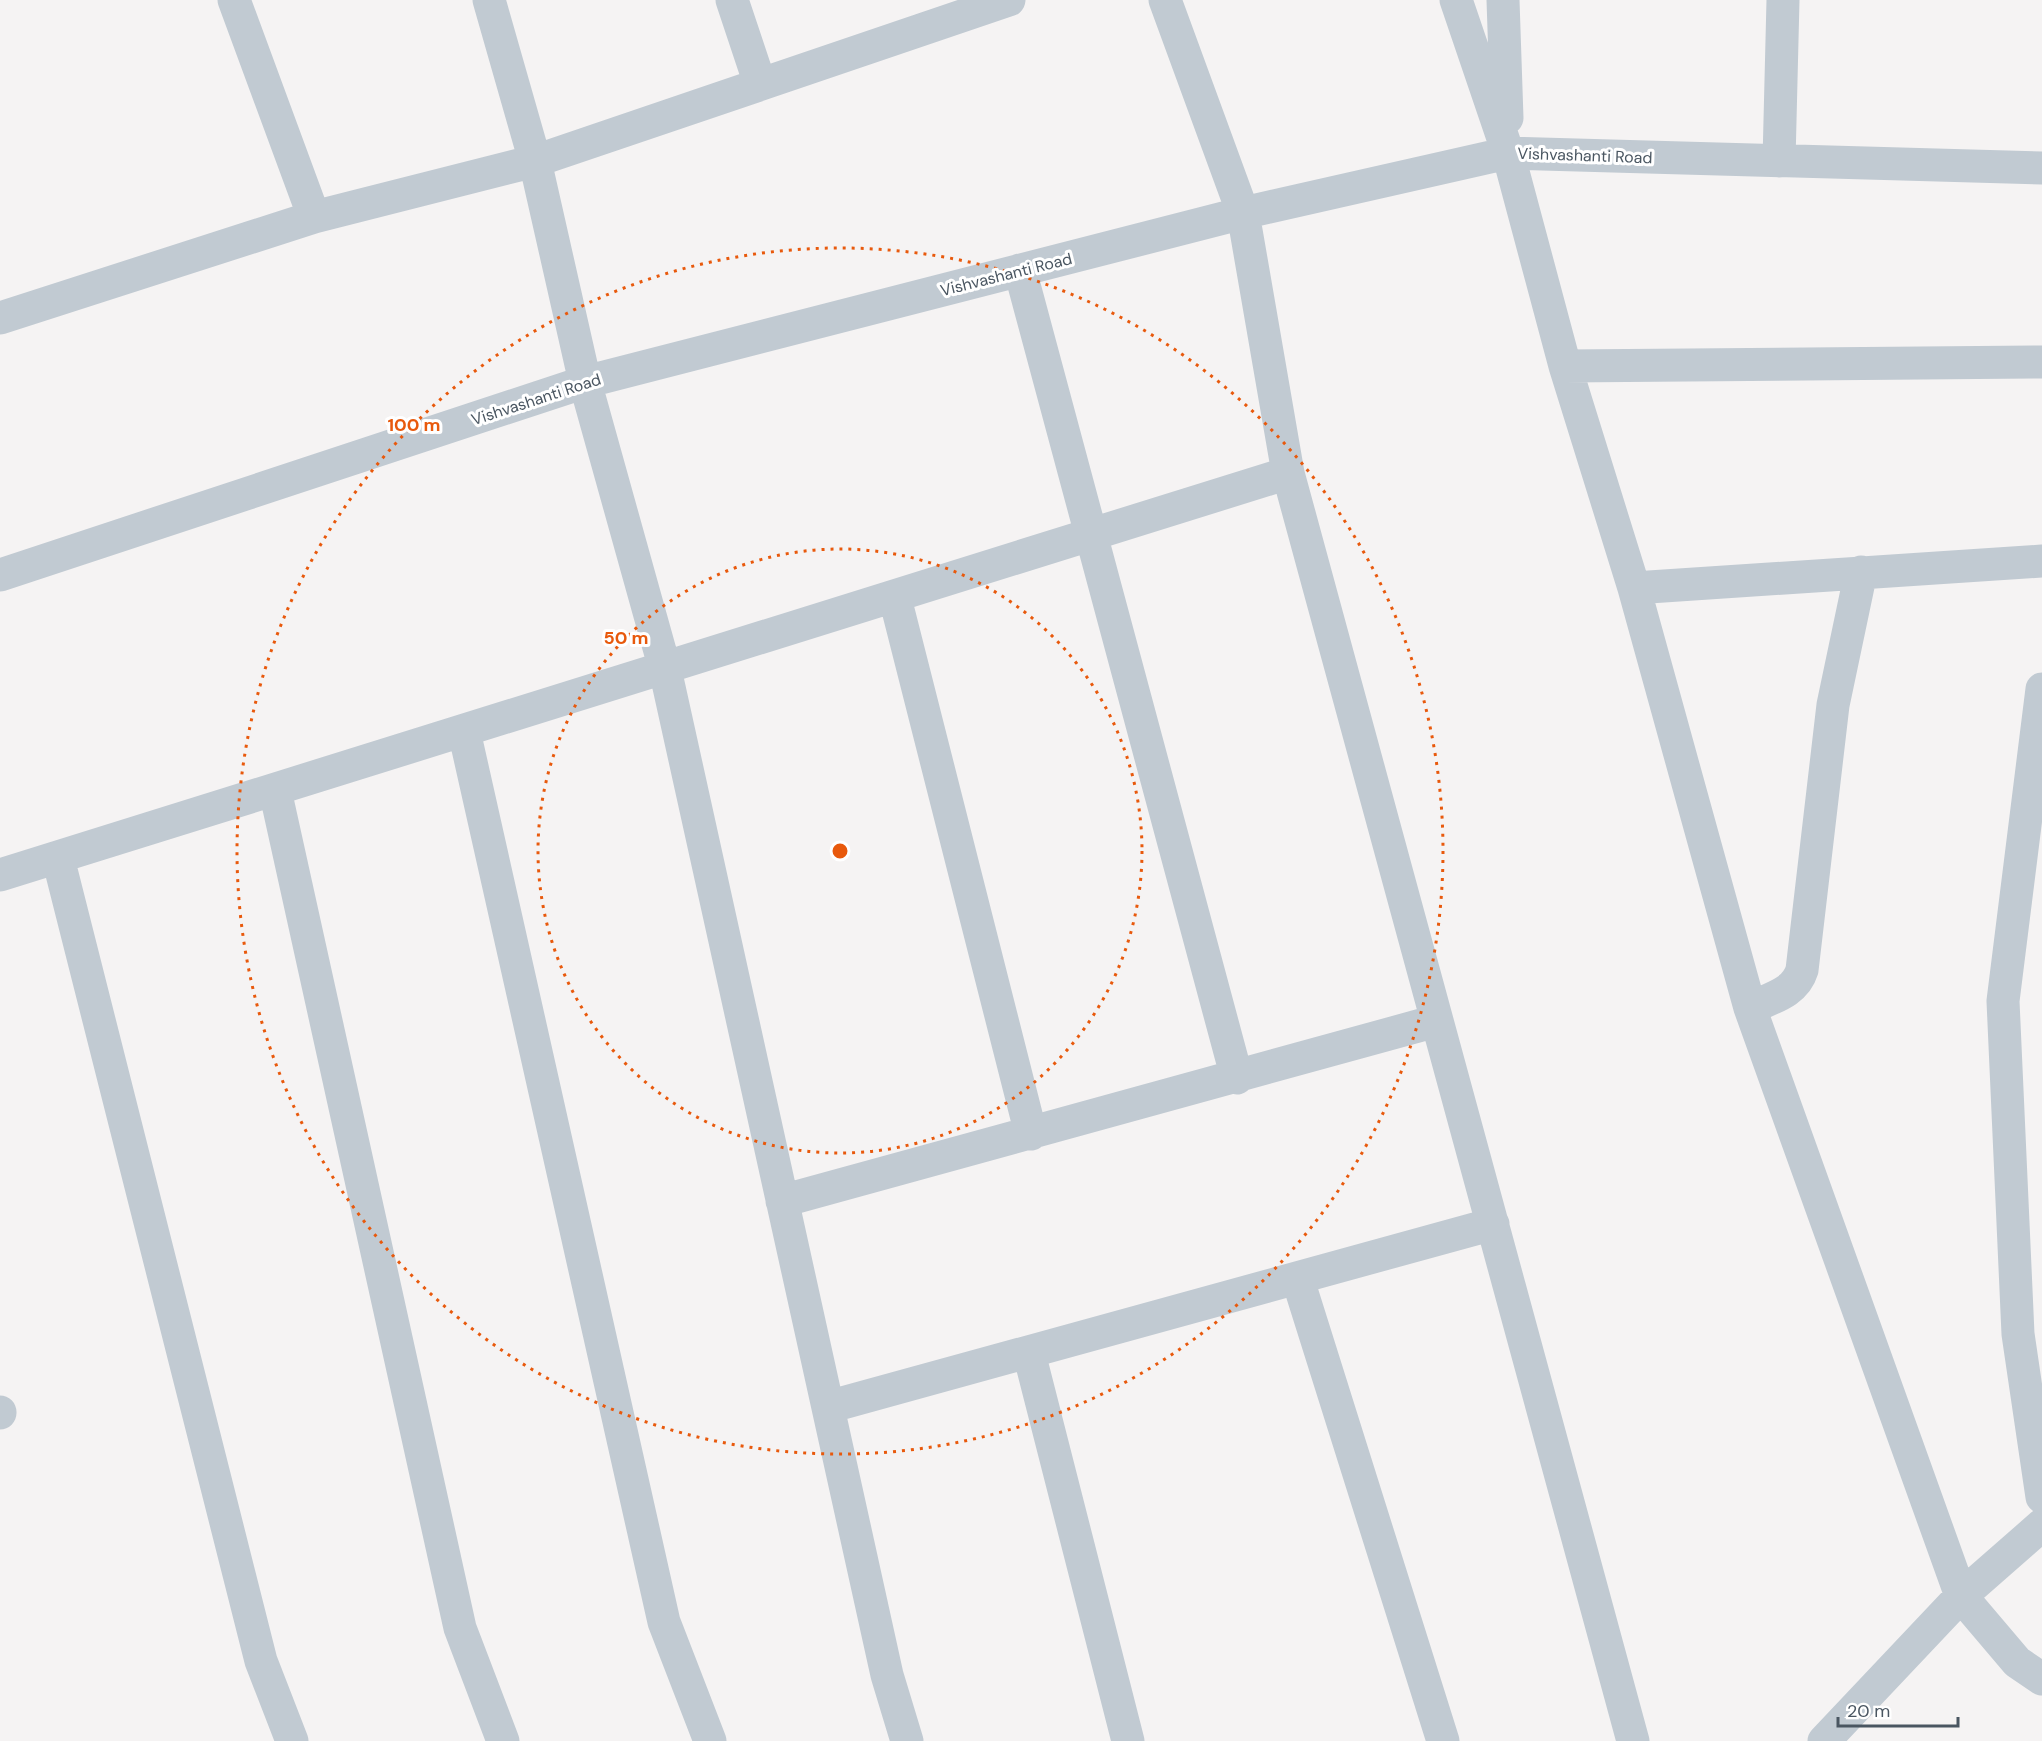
<svg xmlns="http://www.w3.org/2000/svg" width="2042" height="1741" font-family="'DM Sans',sans-serif">
<style>
.lines{fill:none;stroke-linecap:round;stroke-linejoin:round}
.minor{stroke:#c1cad2;stroke-width:33}
.ring{fill:none;stroke:#e8590c;stroke-width:3;stroke-dasharray:3 6}
.labels{text-anchor:middle;stroke-width:6;stroke-linejoin:round;paint-order:stroke}
.street-label{font-size:16px;fill:#4a5661;stroke:#fff}
.centre{fill:#e8590c;stroke:#fff;stroke-width:3}
.ring-label{font-size:18px;text-anchor:middle;font-weight:bold;fill:#e8590c;stroke:#fff;stroke-width:6;stroke-linejoin:round;paint-order:stroke}
</style>
<rect width="100%" height="100%" fill="#f5f3f3"/>
<g class="lines">
<!-- minor -->
<path class="minor" d="M234,0L314,217
M489,0L535,161L585,382L665,669L887,1675L907,1741
M732,0L760,84
M1165,0L1243,213L1288,473L1633,1741
M1456,0L1508,153L1565,366L1634,588L1750,1008L1961,1596L2017,1662L2042,1679
M1503,0L1507,118
M1779,161L1783,0
M1020,270L1237,1078
M0,318L314,217L535,161L1009,0
M1565,366L2042,362
M0,575L585,382L1243,213L1508,153L2042,168
M1634,588L2042,561
M895,598L1031,1134
M2042,689L2003,1001L2018,1334L2042,1497
M464,731L664,1622L710,1741
M275,790L460,1628L503,1741
M58,858L261,1661L292,1741
M0,875L1288,473
M1750,1008C1771,998 1795,993 1802,970L1833,705L1861,572
M782,1201L1436,1021
M1298,1280L1443,1741
M1029,1353L1128,1741
M828,1407L1493,1224
M0,1412V1413
M1824,1741L1961,1596L2042,1525"/>
</g>
<!-- distance rings -->
<g class="ring">
<circle cx="840" cy="851" r="302"/>
<circle cx="840" cy="851" r="603"/>
</g>
<g class="labels">
<!-- street labels -->
<g class="street-label">
<text transform="translate(1585 155) rotate(2)" y="6">Vishvashanti Road</text>
<text transform="translate(1006 274) rotate(-14)" y="6">Vishvashanti Road</text>
<text transform="translate(536 399) rotate(-18)" y="6">Vishvashanti Road</text>
</g>
</g>
<circle cx="840" cy="851" r="9" class="centre"/>
<g class="ring-label">
<text x="414" y="431">100 m</text>
<text x="626" y="644">50 m</text>
</g>
<!-- scale -->
<path d="M1838 1717v9h120v-9" fill="none" stroke="#4a5661" stroke-width="3"/>
<text x="1847" y="1717" font-size="18" fill="#4a5661" stroke="#ffffff" stroke-width="4.5" paint-order="stroke">20 m</text>
</svg>
